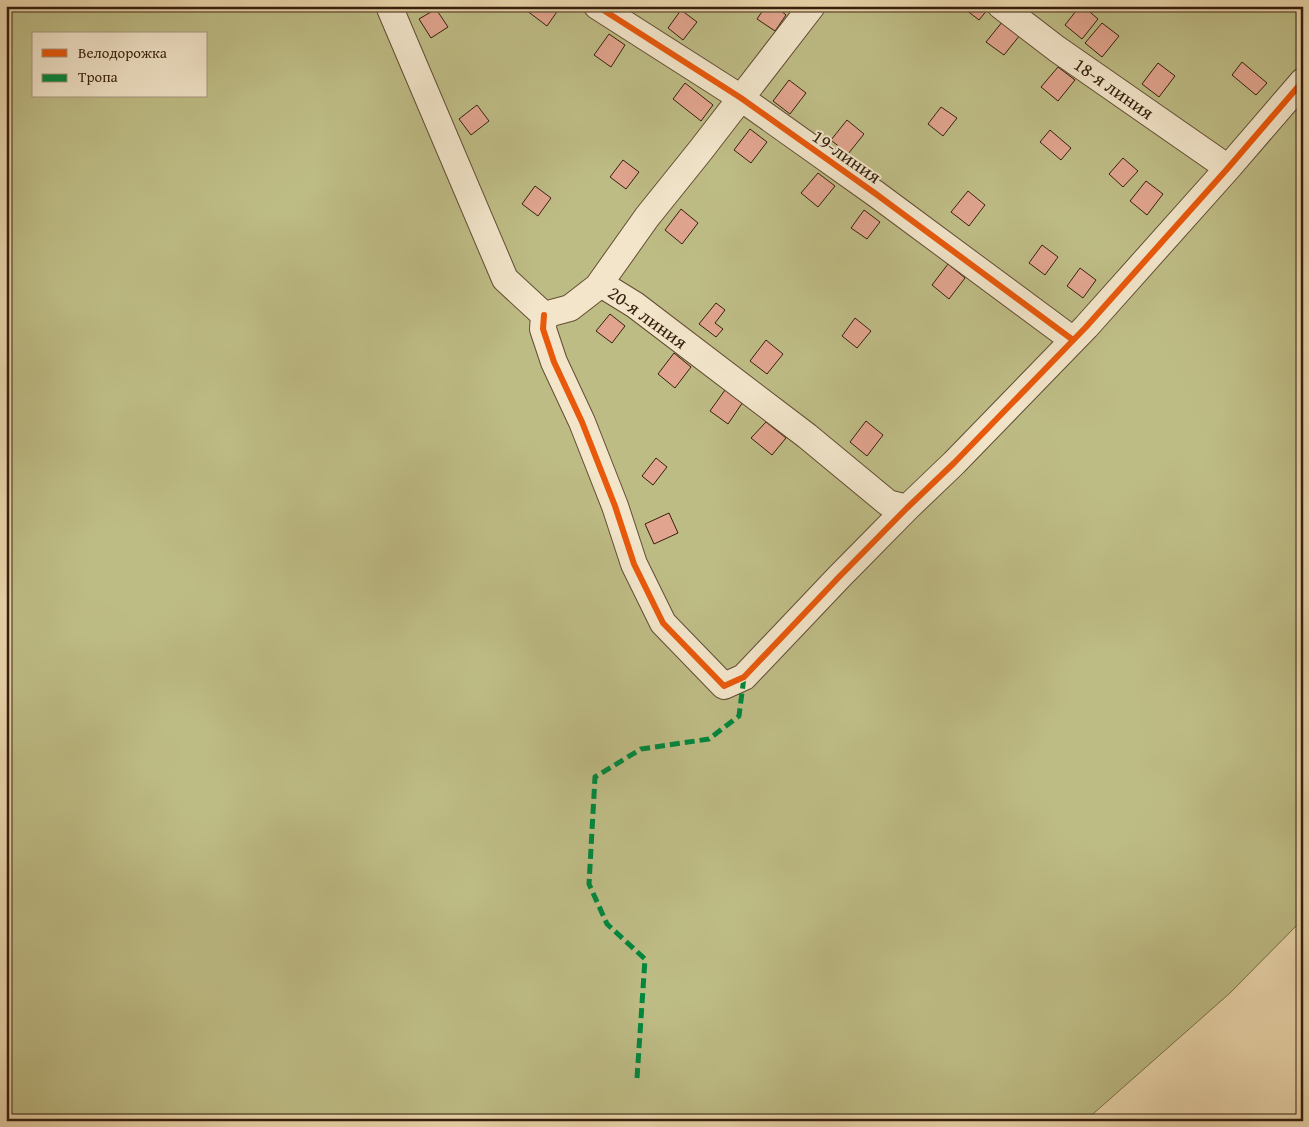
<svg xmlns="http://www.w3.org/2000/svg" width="1309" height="1127" font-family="'Gentium Book Plus',serif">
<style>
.green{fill:#bebc85;stroke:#7a6e48;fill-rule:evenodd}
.building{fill:#e1a58f;stroke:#361f0c}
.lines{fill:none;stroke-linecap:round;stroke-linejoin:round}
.minor-casing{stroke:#634d34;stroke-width:28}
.minor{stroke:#f2e5ca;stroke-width:26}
.quiet{stroke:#00873e;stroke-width:5;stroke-dasharray:10 5;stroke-linecap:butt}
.cycleway-casing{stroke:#f2e5ca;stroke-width:9}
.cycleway{stroke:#e8590c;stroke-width:6}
.labels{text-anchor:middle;stroke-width:4;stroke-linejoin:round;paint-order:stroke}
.street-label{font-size:19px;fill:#361f0c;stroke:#f2e5ca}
</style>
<rect width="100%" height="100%" fill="#ebd7ad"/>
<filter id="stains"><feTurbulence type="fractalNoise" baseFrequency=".004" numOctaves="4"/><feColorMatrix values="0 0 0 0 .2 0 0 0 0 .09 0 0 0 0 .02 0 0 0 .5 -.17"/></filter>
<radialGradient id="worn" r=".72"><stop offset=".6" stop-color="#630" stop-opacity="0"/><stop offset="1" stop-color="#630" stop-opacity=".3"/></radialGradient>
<!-- green -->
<path class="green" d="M6,6H1303V919L1230,993L1085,1121H6ZM34,34H206V96H34Z"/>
<!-- building -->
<path class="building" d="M522,6H561L547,26L522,7Z
M766,6H775L786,15L775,31L757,19Z
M961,6H984L988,9L979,20Z
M1037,6H1049L1044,12Z
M1080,6H1083L1098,19L1082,39L1065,25Z
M436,9L448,27L431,38L419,19Z
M681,10L697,22L683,40L668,28Z
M1003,21L1020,35L1004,55L986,42Z
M1102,23L1119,36L1102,57L1085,43Z
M609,34L625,45L611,67L594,55Z
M1242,62L1267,83L1256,95L1232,75Z
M1158,63L1175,76L1159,97L1142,84Z
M1058,67L1075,80L1058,101L1041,87Z
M789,80L806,93L790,114L773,101Z
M685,83L713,105L701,121L673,99Z
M477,105L489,121L471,135L459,119Z
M941,107L957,118L943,136L928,124Z
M847,120L864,134L848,154L831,140Z
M750,129L767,142L751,163L734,150Z
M1050,130L1071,148L1061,160L1040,142Z
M1123,158L1138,171L1123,187L1109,174Z
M623,160L639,172L626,189L610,177Z
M818,173L835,186L818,207L801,193Z
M1146,181L1163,194L1147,215L1130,201Z
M535,186L551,198L538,216L522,204Z
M968,191L985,205L969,226L951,212Z
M681,209L698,223L682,244L665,230Z
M864,210L880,222L867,239L851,228Z
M1042,245L1058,257L1045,275L1029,263Z
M948,264L965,278L949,299L932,285Z
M1080,268L1096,280L1083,298L1067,286Z
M716,303L725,310L715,323L723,329L716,337L699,324Z
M610,314L625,326L612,343L596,331Z
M855,318L871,331L857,348L842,336Z
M766,340L783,354L767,374L750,361Z
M674,353L691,367L675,388L658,374Z
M725,390L743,402L728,424L710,411Z
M866,421L883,435L867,456L850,442Z
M766,422L786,438L772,455L751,438Z
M656,458L667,467L653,485L642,476Z
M669,513L678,533L654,544L645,524Z"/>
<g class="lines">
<!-- minor casing -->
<g class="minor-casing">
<path id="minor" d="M389,6L505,279L544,315L570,308L601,284L635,305L807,436L888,503L907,508
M597,6L741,98L876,194L1073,340
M1001,6L1057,49L1228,168
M598,286L647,217L700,151L812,6
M544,315L543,329L554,362L582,422L615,506L634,564L663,623L724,686L744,677L839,577L907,508L954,463L1086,327L1228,168L1303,81"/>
</g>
<!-- minor -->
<use href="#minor" class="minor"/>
<!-- quiet -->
<path class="quiet" d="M637,1078L645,959L607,924L589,884L595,777L641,749L709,739L739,716L744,677"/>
<!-- cycleway casing -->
<g class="cycleway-casing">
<path id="cycleway" d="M597,6L741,98L876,194L1073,340
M544,315L543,329L554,362L582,422L615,506L634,564L663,623L724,686L744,677L839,577L907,508L954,463L1086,327L1228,168L1303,81"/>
</g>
<!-- cycleway -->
<use href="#cycleway" class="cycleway"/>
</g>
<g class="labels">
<!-- street labels -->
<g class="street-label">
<text transform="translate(1114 88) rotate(35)" y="7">18-я линия</text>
<text transform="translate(847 156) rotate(35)" y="7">19-линия</text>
<text transform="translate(648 317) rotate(36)" y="7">20-я линия</text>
</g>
</g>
<!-- margin -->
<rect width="1309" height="1127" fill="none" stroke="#ebd7ad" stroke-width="25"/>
<rect x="8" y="8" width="1294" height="1112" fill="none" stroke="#361f0c" stroke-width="2.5"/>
<rect x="12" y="12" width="1284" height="1102" fill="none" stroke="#361f0c"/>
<!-- legend -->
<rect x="32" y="32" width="175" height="65" fill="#f2e5ca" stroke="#a7967e"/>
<rect x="42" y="49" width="25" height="8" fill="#e8590c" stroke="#a7967e"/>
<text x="78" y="58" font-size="15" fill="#361f0c">Велодорожка</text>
<rect x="42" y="74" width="25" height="8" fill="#00873e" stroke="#a7967e"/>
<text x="78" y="82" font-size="15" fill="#361f0c">Тропа</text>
<rect width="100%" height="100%" filter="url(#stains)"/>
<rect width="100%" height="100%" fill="url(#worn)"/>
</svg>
